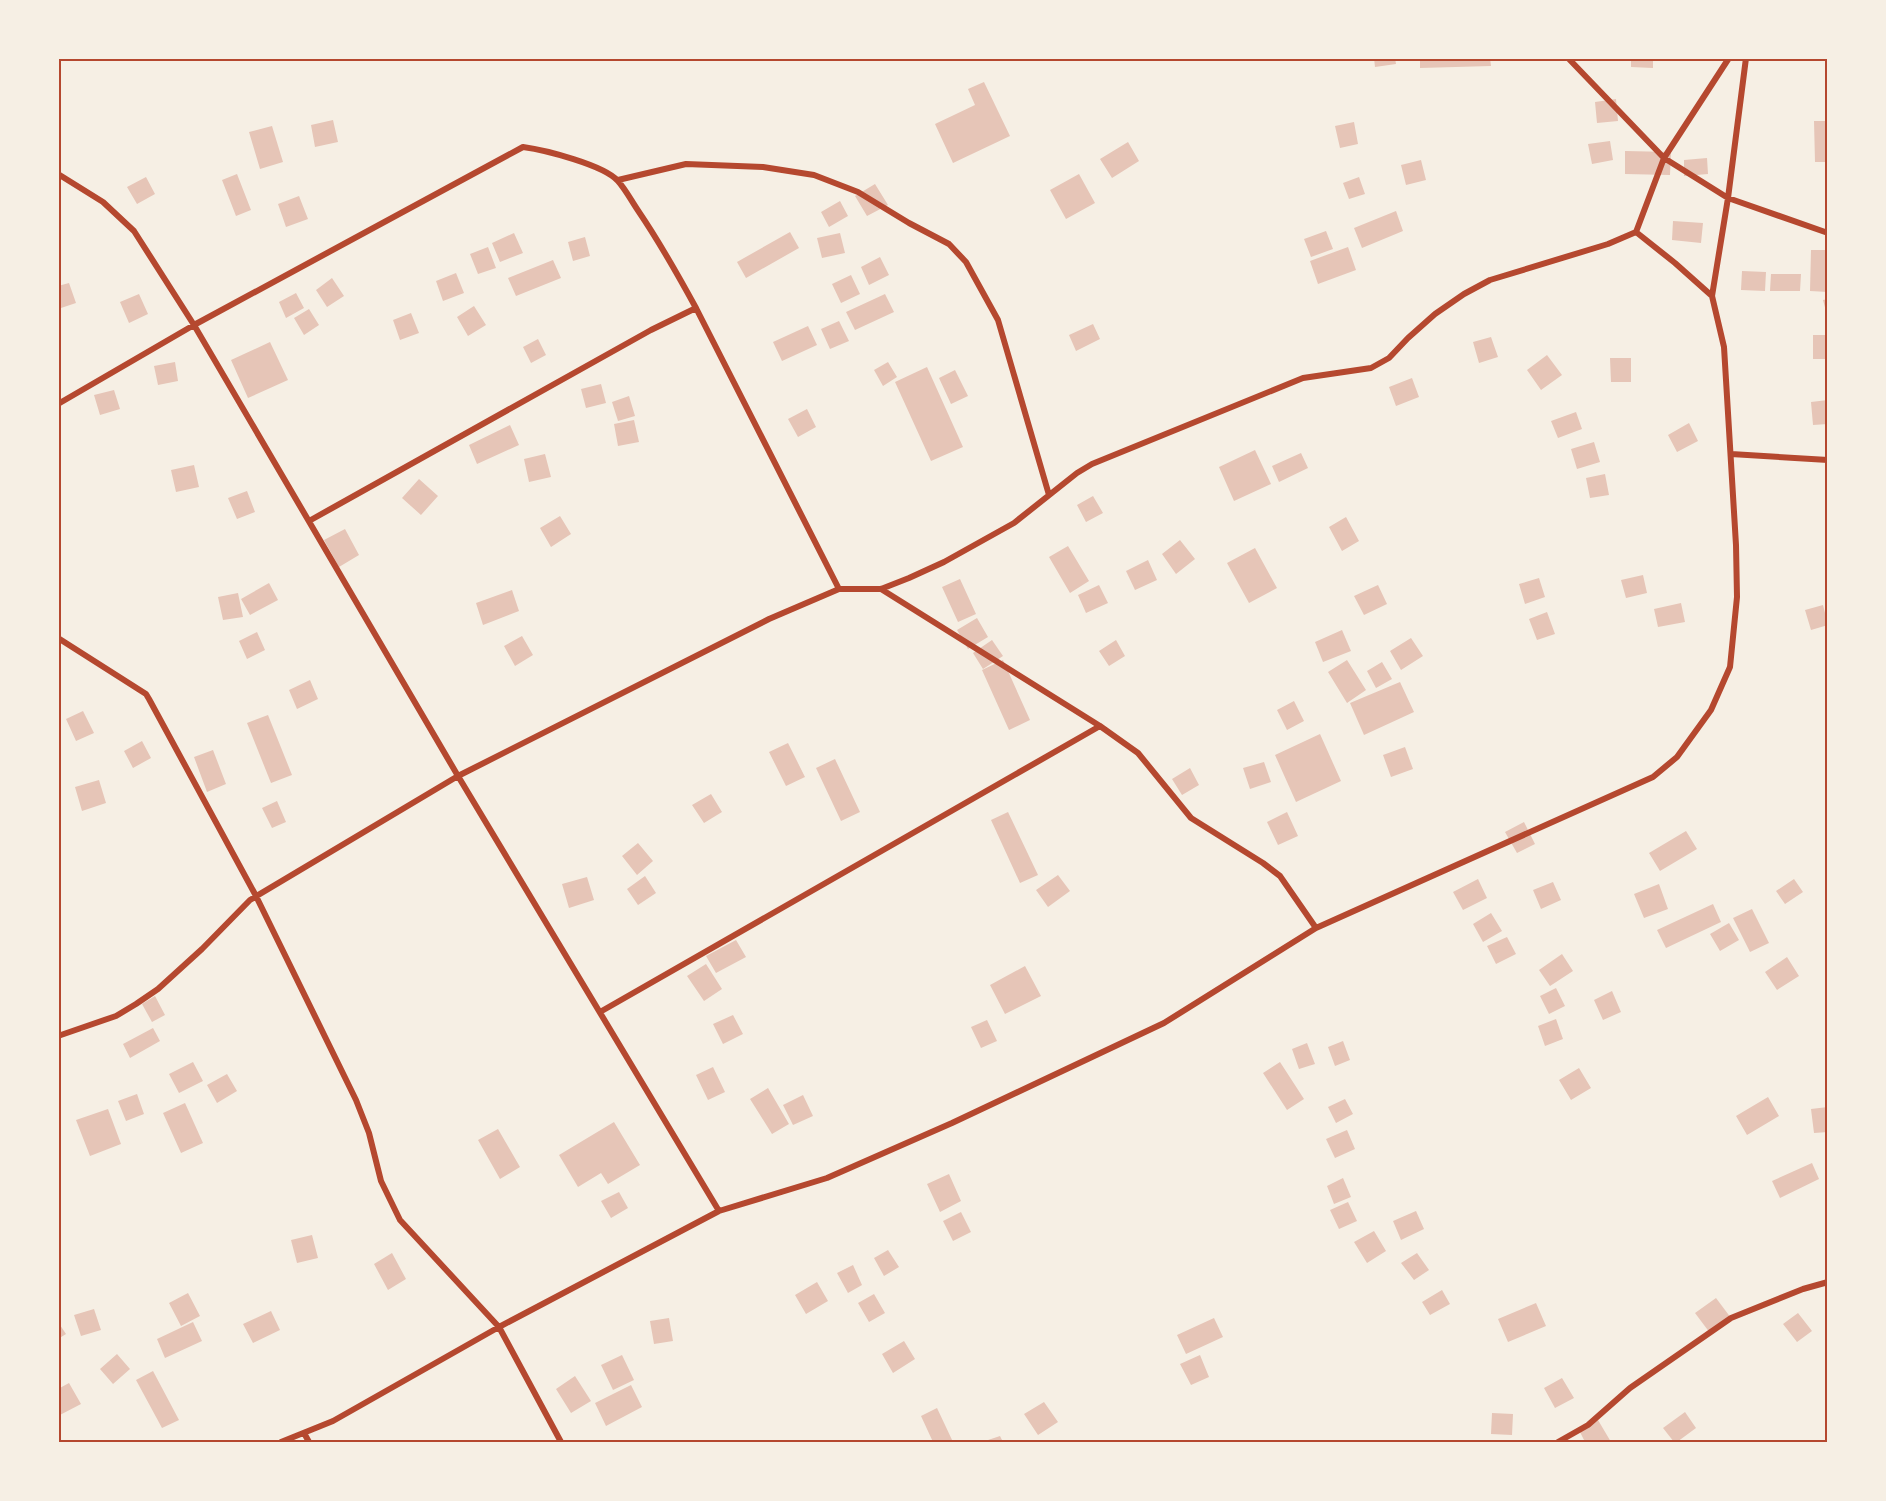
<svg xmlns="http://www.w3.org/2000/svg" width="1886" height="1501" font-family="Poppins,sans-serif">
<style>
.building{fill:#e6c5b7}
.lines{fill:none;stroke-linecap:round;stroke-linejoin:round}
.minor{stroke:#b5482f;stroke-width:6}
.neatline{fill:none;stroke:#b5482f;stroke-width:2}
</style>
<rect width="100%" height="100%" fill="#f6efe4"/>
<!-- building -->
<path class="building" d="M1374,58H1395L1396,64L1375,67Z
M1420,58H1490L1491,66L1420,68Z
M1631,58H1653V68L1631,67Z
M984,82L1010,136L953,163L935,124L975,105L968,89Z
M1616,99L1618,121L1597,123L1595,102Z
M333,120L338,142L315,147L311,125Z
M1814,121H1828V162H1815Z
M1354,122L1358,144L1340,148L1335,126Z
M272,126L283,162L260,169L249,132Z
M1610,141L1613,160L1592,164L1588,144Z
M1128,142L1139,161L1112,178L1100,159Z
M1625,151L1671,152L1670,175L1625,174Z
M1707,158L1708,174L1684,176V160Z
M1421,160L1426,180L1406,185L1401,165Z
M237,174L251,210L236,216L222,180Z
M1079,174L1095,203L1066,219L1050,190Z
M146,177L155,194L137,204L127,187Z
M1359,177L1365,194L1349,199L1343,183Z
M875,184L888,205L867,216L855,196Z
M299,196L308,219L286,227L278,204Z
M840,201L848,216L829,227L821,212Z
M1396,211L1403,231L1362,248L1354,228Z
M1673,221L1703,223L1701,243L1672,240Z
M1326,231L1333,249L1311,257L1304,239Z
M790,232L799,248L746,278L737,262Z
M514,233L523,253L500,262L492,243Z
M840,233L845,253L822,258L817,238Z
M585,237L590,256L573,261L568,242Z
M488,247L496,268L478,274L470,254Z
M1348,247L1356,270L1318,284L1310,261Z
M1811,250H1828V292L1810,291Z
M880,257L889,275L869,285L861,267Z
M553,260L561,278L516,296L508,278Z
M1742,271L1766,272L1765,291L1741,290Z
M456,273L464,293L443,301L436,281Z
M1771,274H1801L1800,291H1770Z
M851,275L860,294L841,303L832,284Z
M332,278L344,296L327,307L316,290Z
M69,283L76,303L58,309V286Z
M296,293L304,308L286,318L279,302Z
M139,294L148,314L129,323L120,302Z
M885,294L894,312L855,330L846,312Z
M1828,299V315H1827L1823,300Z
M474,306L486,325L468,336L457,317Z
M309,309L319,325L304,335L294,318Z
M411,313L419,333L400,340L393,320Z
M839,321L849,341L830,349L821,329Z
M1093,324L1100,339L1076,351L1069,335Z
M808,326L817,345L782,361L773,342Z
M1813,335H1828V359H1813Z
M1491,337L1498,357L1479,363L1473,342Z
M538,339L546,355L531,363L523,347Z
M270,342L288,380L248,398L231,360Z
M1547,355L1562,375L1541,390L1527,370Z
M1610,358H1631V382H1611Z
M175,362L178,381L158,385L154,366Z
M888,362L897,377L883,386L874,370Z
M927,367L963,447L931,461L895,382Z
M955,370L968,396L951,404L939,378Z
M1412,378L1419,397L1396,406L1389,387Z
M601,384L606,403L586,408L581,389Z
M114,390L120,409L100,415L94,395Z
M629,396L635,416L618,421L612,402Z
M1828,400V424L1813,425L1811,402Z
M807,409L816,427L798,437L788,419Z
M1576,412L1582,429L1558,438L1551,421Z
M634,420L639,442L618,446L614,424Z
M1689,423L1698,441L1677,452L1668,435Z
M510,425L519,445L477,464L469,445Z
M1594,442L1600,462L1577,469L1571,449Z
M1255,450L1271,484L1234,501L1219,467Z
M1301,453L1308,468L1279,482L1272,466Z
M545,454L551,477L529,482L524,459Z
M194,465L199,487L176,492L171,470Z
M1605,474L1609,495L1590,498L1586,478Z
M419,479L438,496L421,515L402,498Z
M247,491L255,512L237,519L228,498Z
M1093,496L1103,513L1086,522L1077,505Z
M560,516L571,534L551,547L540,528Z
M1346,517L1359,541L1342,551L1329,527Z
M345,529L359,555L339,567L324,540Z
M1180,540L1195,559L1176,574L1162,554Z
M1068,546L1089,581L1070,593L1049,557Z
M1255,548L1277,588L1249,603L1227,563Z
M1148,560L1157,580L1135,590L1126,571Z
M1643,575L1647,593L1626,598L1621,580Z
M1539,578L1545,597L1525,604L1519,584Z
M960,579L976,614L958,622L942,587Z
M269,583L278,600L250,615L241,599Z
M1099,585L1108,603L1086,613L1078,595Z
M1378,585L1387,604L1364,615L1354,596Z
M512,590L519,611L483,625L476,603Z
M238,593L243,617L223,620L218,597Z
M1681,603L1685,622L1658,627L1654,609Z
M1823,605L1828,625L1811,630L1805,610Z
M1547,612L1555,634L1537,640L1529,619Z
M977,618L988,637L968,649L957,630Z
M1342,630L1351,651L1323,662L1315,642Z
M257,632L265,650L247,659L239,641Z
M522,636L533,655L515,666L504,646Z
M1411,638L1423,656L1401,670L1390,651Z
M992,640L1003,656L983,669L973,653Z
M1116,640L1125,656L1109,666L1099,651Z
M1003,660L1030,720L1009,730L982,670Z
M1347,660L1366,690L1347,703L1328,672Z
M1382,662L1392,679L1376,688L1367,671Z
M310,680L318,699L297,709L289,690Z
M1400,682L1414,712L1364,735L1350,703Z
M1294,701L1304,721L1287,730L1277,710Z
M83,711L94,733L76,741L66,719Z
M268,715L292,775L271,783L247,723Z
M1320,734L1341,781L1296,802L1275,755Z
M142,741L151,758L133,768L124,751Z
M788,743L805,777L786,786L769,752Z
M1405,747L1413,769L1391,777L1383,755Z
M213,750L226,784L207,792L194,757Z
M835,759L860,812L841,821L816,768Z
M1264,762L1271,782L1250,789L1243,768Z
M1190,768L1199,785L1182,795L1172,779Z
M99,780L106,803L82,811L75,787Z
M711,794L722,812L704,823L692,805Z
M277,801L286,822L272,828L262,808Z
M1008,812L1038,875L1020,883L991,820Z
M1287,812L1298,836L1278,845L1267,822Z
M1524,822L1535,844L1517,853L1505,832Z
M1686,831L1697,849L1660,871L1649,853Z
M638,843L653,861L637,875L622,856Z
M1058,875L1070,891L1048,907L1036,890Z
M645,876L656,893L638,905L627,889Z
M587,877L594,900L569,908L562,884Z
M1478,879L1487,898L1463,910L1453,892Z
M1794,879L1803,892L1785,904L1776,891Z
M1553,882L1561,900L1541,909L1533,890Z
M1659,884L1668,909L1644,918L1634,894Z
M1713,904L1721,922L1666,948L1657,930Z
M1752,909L1769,943L1750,952L1733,918Z
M1491,913L1502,931L1483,942L1473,924Z
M1729,923L1739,940L1720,951L1710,934Z
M1507,937L1516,954L1496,964L1487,946Z
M736,940L746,957L716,973L706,956Z
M1562,954L1573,971L1550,986L1539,970Z
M1787,957L1799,976L1777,990L1765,972Z
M706,964L722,989L704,1001L687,976Z
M1025,966L1041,996L1005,1014L990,985Z
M1556,988L1565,1006L1549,1014L1540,996Z
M1612,991L1621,1012L1603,1020L1594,1000Z
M155,996L165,1015L152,1022L142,1004Z
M733,1015L743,1034L723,1044L713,1024Z
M1556,1019L1563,1039L1545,1046L1538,1026Z
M987,1020L997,1041L981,1048L971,1027Z
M153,1028L160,1041L130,1058L123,1044Z
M1343,1041L1350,1060L1335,1066L1328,1047Z
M1307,1043L1315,1064L1299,1069L1292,1049Z
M193,1062L203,1081L179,1093L169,1074Z
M1280,1062L1304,1099L1287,1110L1263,1073Z
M713,1067L725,1092L708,1100L696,1075Z
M1579,1068L1591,1088L1571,1100L1559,1080Z
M227,1074L237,1091L217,1103L207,1085Z
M768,1088L789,1124L772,1134L750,1099Z
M137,1094L144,1114L126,1121L118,1101Z
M803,1095L813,1116L793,1125L783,1105Z
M1768,1097L1779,1116L1747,1135L1736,1116Z
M1345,1099L1353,1114L1336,1123L1328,1107Z
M185,1103L203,1143L181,1153L163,1113Z
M1828,1107V1132L1814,1133L1811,1109Z
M108,1109L121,1144L90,1156L76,1120Z
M614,1122L640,1165L608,1184L601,1173L578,1187L559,1155Z
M498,1129L520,1167L500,1179L478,1140Z
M1347,1130L1355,1149L1335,1158L1326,1139Z
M1812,1163L1819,1179L1780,1198L1772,1181Z
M949,1174L961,1201L940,1212L927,1184Z
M1343,1178L1351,1197L1334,1204L1327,1186Z
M619,1192L628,1208L611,1218L601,1201Z
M1348,1202L1357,1221L1339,1229L1330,1210Z
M1416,1211L1424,1229L1401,1240L1393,1221Z
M961,1212L971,1232L953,1241L943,1221Z
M1374,1231L1386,1251L1367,1263L1354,1242Z
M312,1235L318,1258L297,1263L291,1240Z
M888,1250L899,1267L884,1276L874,1258Z
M392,1253L406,1279L388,1290L374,1264Z
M1417,1253L1429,1270L1414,1280L1401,1263Z
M853,1265L862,1285L848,1293L837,1273Z
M817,1282L828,1301L806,1314L795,1295Z
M1442,1290L1450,1304L1430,1315L1422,1302Z
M188,1293L200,1316L181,1326L169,1303Z
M874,1294L885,1313L869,1322L858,1303Z
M1716,1298L1731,1318L1710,1333L1695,1313Z
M1536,1303L1546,1326L1508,1342L1498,1319Z
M94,1309L101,1330L81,1336L74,1315Z
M271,1311L280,1330L253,1343L243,1324Z
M1798,1313L1812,1331L1797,1342L1783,1324Z
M669,1318L673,1341L654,1344L650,1321Z
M1214,1318L1223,1337L1186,1354L1177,1335Z
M58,1322L66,1334L58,1339Z
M193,1322L202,1341L165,1358L157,1339Z
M904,1341L915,1359L893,1373L882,1354Z
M117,1354L130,1369L113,1384L100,1369Z
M622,1355L634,1380L613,1390L601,1365Z
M1200,1355L1209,1377L1191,1385L1180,1364Z
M153,1371L179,1420L162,1428L136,1380Z
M575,1376L591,1401L571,1413L556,1389Z
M1562,1378L1574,1398L1555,1408L1544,1388Z
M69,1383L81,1404L58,1416V1389Z
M631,1385L642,1407L606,1426L595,1403Z
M1044,1402L1058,1422L1038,1435L1024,1414Z
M937,1408L953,1442H933L921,1416Z
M1685,1412L1696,1428L1677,1442H1674L1663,1428Z
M1492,1413L1513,1414L1512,1435L1491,1434Z
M1598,1420L1611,1442H1585L1579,1430Z
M1000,1436L1003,1442H982Z"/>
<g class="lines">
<!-- minor -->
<path class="minor" d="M1568,58L1664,158L1728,198L1828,233
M58,174L103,202L134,231L194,325L458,776L719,1211
M618,180L686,164L763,167L814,175L858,192L909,223L949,244L966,262L998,320L1049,495
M1636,232L1675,263L1712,296
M58,404L194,325L523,147C545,150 604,165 618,181C626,190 632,202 639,212C660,243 678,275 696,308
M1731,454L1828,460
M839,589H881L909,578L944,562L1014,523L1077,473L1092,464L1303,378L1371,368L1389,358L1408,338L1435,314L1464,294L1490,280L1608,244L1636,232L1664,158L1729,58
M881,589L1100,726L1138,753L1191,818L1263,863L1280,876L1316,928
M58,638L146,694L149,699L256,896L356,1100L369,1133L381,1181L400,1220L499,1327L561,1442
M600,1012L1100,726
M58,1036L116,1016L136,1004L158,989L202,949L250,900L458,776L769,619L839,589L696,308L651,330L309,521
M304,1433L309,1442
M281,1442L333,1421L499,1327L719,1211L827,1178L952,1123L1164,1023L1316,928L1653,777L1677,757L1711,710L1730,667L1737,597L1736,545L1724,347L1712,296L1728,198L1746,58
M1558,1442L1588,1425L1630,1388L1731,1318L1803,1289L1828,1282"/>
</g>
<!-- border -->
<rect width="1886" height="1501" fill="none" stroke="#f6efe4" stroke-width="120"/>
<rect x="60" y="60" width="1766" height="1381" class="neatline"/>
</svg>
